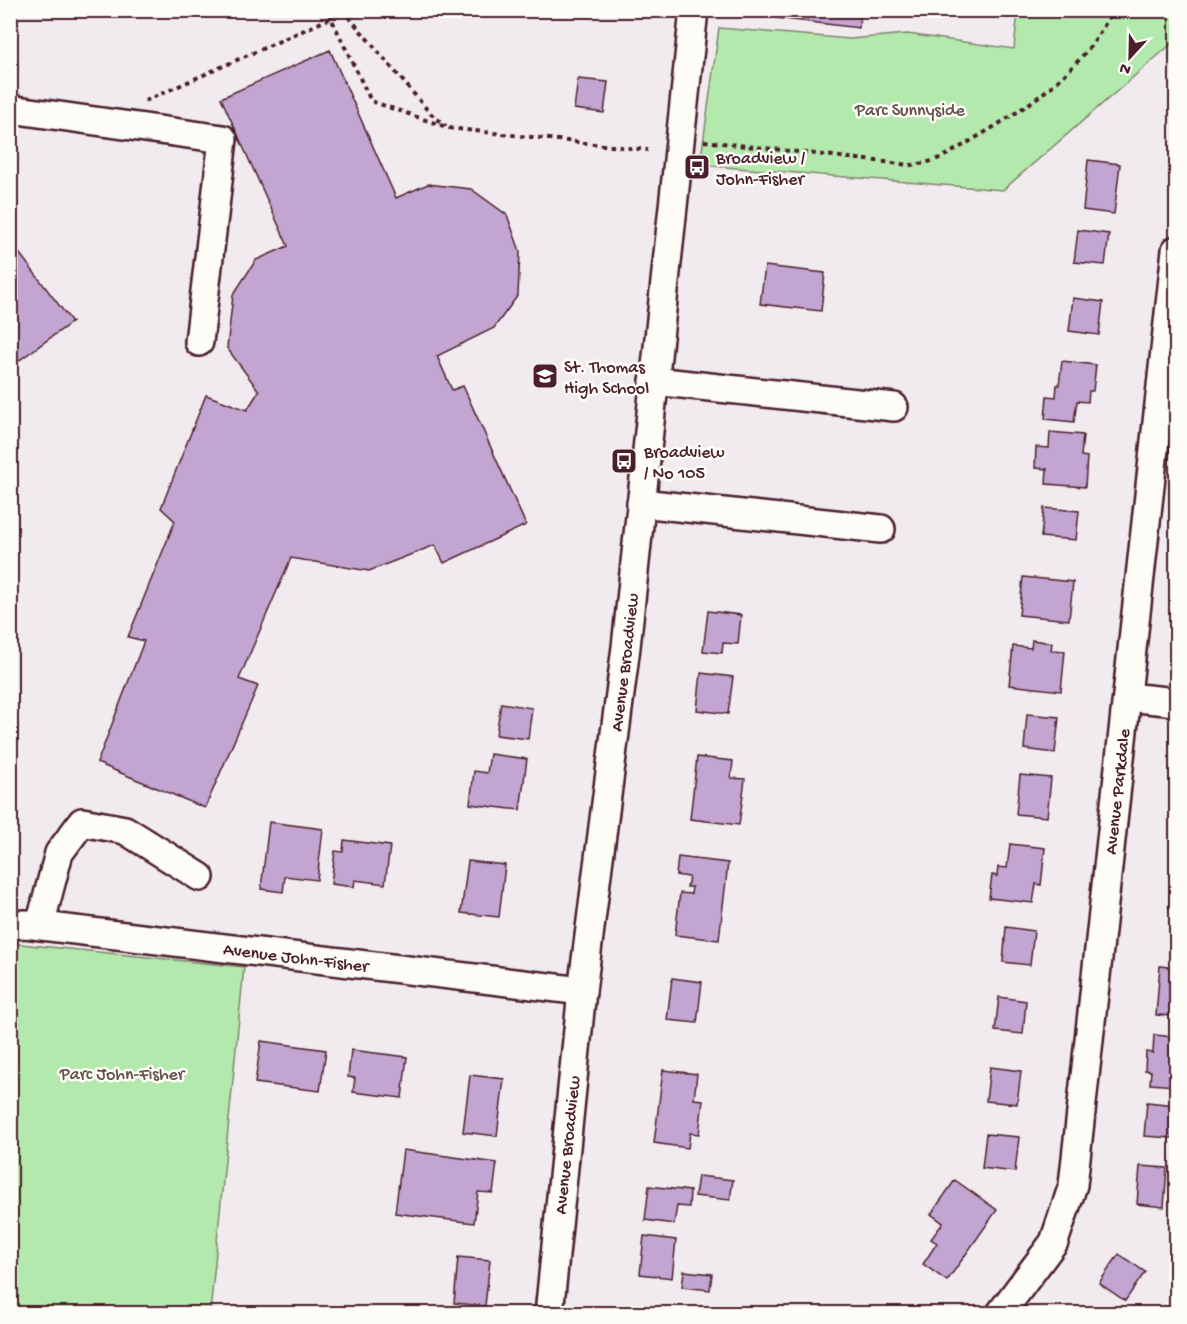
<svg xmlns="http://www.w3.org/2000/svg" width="1187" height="1324" font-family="'Gochi Hand',sans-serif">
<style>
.green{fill:#b3e9ac;stroke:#7e846c;stroke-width:1.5}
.building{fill:#c3a5d1;stroke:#4a1f2b;stroke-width:1.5}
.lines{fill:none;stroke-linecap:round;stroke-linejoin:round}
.minor-casing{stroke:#4a1f2b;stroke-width:32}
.path{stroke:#4a1f2b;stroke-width:4;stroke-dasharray:4.5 4.5;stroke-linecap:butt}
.minor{stroke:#fdfcf7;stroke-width:27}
.labels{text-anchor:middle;stroke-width:5;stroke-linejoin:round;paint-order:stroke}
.park-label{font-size:18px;fill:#64524b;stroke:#fdfcf7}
.poi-label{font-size:18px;fill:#4a1f2b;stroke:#fdfcf7;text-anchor:start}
.street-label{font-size:18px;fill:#4a1f2b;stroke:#fdfcf7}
</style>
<rect width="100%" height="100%" fill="#f1ebef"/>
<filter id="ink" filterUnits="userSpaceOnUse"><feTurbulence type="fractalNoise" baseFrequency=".0167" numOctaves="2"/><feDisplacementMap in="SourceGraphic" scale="12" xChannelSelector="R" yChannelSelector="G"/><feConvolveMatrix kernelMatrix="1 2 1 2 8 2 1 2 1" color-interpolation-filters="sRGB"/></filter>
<g filter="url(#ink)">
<!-- green -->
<path class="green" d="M1018,11H1176V40L1003,190L700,165L719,28L850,39L907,34L1014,49Z
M11,943L244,967L210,1313H11Z"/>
<!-- building -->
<path class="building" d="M778,10H861L859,28L777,18Z
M330,50L396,198L428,184L471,189L507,215L520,251L518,295L494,328L437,356L452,390L463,386L526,525L444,563L435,545L369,571L291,558L239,679L258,686L205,808L97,763L144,641L128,637L175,521L161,508L206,395L247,410L259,391L227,348L233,295L256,260L288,246L221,98Z
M578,79L608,82L604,113L574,109Z
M1088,160L1120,164L1114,214L1083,210Z
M1078,230L1109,234L1105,265L1074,262Z
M10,241L72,322L10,367Z
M765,266L825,273L821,311L760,304Z
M1073,298L1103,302L1099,335L1069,331Z
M1062,361L1096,365L1093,391H1089L1088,402L1077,401L1074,422L1045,419L1047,396L1056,397L1057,385H1059Z
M1050,432L1083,435L1081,456L1087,457L1085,487L1046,484L1047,469L1035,468L1036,447L1049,448Z
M1044,508L1079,511L1076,540L1041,537Z
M1023,577L1073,582L1069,620L1019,615Z
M708,611L741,615L738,644L723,643L722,653L703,651Z
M1032,640L1052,643L1051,650L1065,651L1061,691L1009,685L1013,646L1031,648Z
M701,673L733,677L728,714L697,710Z
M501,703L532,708L528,739L496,735Z
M1027,714L1059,717L1055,753L1024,749Z
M490,754L527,759L520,810L470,804L474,771L487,773Z
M697,757L733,761L731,778L745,779L739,825L690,819Z
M1020,775L1051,778L1047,817L1016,814Z
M269,822L323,829L317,880L285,876L283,892L261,889Z
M344,840L390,846L385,884L355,880L354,887L331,884L335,851L343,852Z
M1010,844L1045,848L1041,885L1036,884L1033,903L989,898L992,875L997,876L998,867L1007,868Z
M1174,851H1176V908H1169Z
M678,857L728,863L719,940L675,935L680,893L691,894L692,887H687L689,877L676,875Z
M468,861L505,865L499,917L461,913Z
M1006,927L1034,931L1030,965L1003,962Z
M1160,966L1176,968V1016L1156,1015Z
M672,978L702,982L697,1023L667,1020Z
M999,997L1026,1001L1023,1034L995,1031Z
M1154,1035L1176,1037V1086L1150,1084L1151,1071L1145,1070L1146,1052L1153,1053Z
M261,1041L326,1050L320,1091L255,1083Z
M351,1050L407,1057L402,1098L353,1092L355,1078L348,1077Z
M990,1067L1021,1071L1017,1104L986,1101Z
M663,1070L697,1074L694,1099L703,1100L699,1134L690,1133L688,1148L654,1143Z
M470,1075L504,1079L497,1136L463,1132Z
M1147,1102L1175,1105L1172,1138L1144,1136Z
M986,1134L1019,1137L1015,1172L982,1168Z
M403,1150L497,1163L493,1193L478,1192L474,1223L395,1213Z
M1140,1166L1167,1168L1164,1207L1137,1204Z
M698,1176L733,1180L730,1200L695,1196Z
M955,1180L997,1210L947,1281L923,1264L937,1243L931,1239L943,1223L931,1214Z
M649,1186L690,1191L689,1207L677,1206L674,1224L645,1220Z
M644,1236L676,1240L672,1278L640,1274Z
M1119,1254L1145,1272L1125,1301L1099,1283Z
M458,1257L490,1260L485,1306L454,1303Z
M684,1271L712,1274L710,1290L682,1287Z"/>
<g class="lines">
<!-- minor casing -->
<g class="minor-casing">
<g id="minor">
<path d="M10,109L223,139L199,342"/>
<path d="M654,381L894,407"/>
<path d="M641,503L881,529"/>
<path d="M1128,697L1176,702"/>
<path id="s1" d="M10,925L25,924L582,991"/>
<path d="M40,925L59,853L82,822L125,830L200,877"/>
<path id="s2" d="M549,1314L582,991L626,647L694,10"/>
<path id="s3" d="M1000,1314L1054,1242L1073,1185L1176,250"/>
</g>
</g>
<!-- path -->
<path class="path" d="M343,10L430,113L446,126
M331,18V10
M145,101L331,18L371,101L449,128L648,150
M704,141L910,165C938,163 953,151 977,137C1031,105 1085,69 1112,10"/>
<!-- minor -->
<use href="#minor" class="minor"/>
</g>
</g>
<!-- icons -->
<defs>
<g id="bus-square" transform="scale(1.35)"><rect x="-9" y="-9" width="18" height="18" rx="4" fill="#4a1f2b" stroke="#fdfcf7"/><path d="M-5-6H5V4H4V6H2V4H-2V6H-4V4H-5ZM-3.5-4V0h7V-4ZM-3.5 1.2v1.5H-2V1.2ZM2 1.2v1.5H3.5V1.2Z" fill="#fff"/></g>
<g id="school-square" transform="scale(1.35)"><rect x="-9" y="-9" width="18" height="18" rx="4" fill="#4a1f2b" stroke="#fdfcf7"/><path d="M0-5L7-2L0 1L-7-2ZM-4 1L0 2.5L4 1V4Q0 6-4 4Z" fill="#fff"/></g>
</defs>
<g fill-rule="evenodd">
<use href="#bus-square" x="697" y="167"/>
<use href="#school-square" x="545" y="376"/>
<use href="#bus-square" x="624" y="461"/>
</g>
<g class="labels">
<!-- park labels -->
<g class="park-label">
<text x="910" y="115">Parc Sunnyside</text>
<text x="122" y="1079">Parc John-Fisher</text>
</g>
<!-- poi labels -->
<g class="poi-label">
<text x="716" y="163">Broadview /<tspan x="716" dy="21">John-Fisher</tspan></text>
<text x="564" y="372">St. Thomas<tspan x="564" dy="21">High School</tspan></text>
<text x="644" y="457">Broadview<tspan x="644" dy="21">/ No 105</tspan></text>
</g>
<!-- street labels -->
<g class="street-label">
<text dy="6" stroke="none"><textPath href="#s2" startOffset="656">Avenue Broadview</textPath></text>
<text dy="6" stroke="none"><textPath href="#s3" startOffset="546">Avenue Parkdale</textPath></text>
<text dy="6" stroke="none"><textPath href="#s1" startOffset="288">Avenue John-Fisher</textPath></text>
<text dy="6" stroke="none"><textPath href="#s2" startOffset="170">Avenue Broadview</textPath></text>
</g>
</g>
<!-- margin -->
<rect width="1187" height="1324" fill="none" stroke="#fdfcf7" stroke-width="36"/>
<rect x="18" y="18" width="1151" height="1288" fill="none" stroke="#4a1f2b" stroke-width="2" filter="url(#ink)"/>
<!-- north arrow -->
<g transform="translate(1130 57) rotate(202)" stroke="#fdfcf7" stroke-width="4.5" paint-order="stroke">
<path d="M0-4.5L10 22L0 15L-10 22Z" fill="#4a1f2b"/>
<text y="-9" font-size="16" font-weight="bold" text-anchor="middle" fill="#4a1f2b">N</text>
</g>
</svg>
